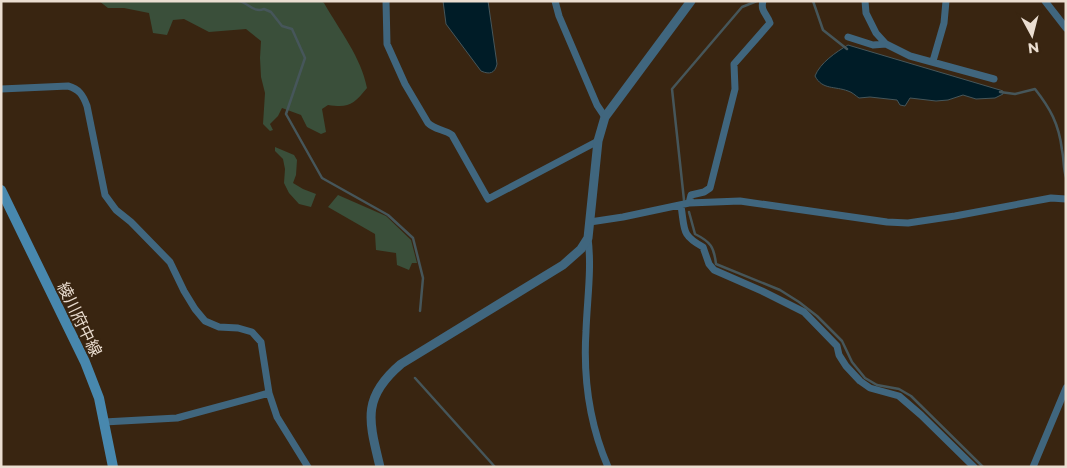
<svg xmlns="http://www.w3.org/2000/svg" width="1067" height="468" font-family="Montserrat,'Noto Sans JP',sans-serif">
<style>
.green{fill:#3a4f3a}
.water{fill:#001c27;stroke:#46565a}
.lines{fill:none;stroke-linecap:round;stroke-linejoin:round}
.stream{stroke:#46565a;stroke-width:2.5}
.minor{stroke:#40667e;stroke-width:7}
.tertiary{stroke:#40667e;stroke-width:9}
.secondary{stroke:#4888ae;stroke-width:10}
.labels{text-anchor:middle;stroke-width:4;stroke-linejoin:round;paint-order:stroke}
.street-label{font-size:16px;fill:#ebded1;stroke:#392511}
</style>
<rect width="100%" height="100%" fill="#392511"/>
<!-- green -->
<path class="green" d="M99,1H321L324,3C340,31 361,57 367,88C353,105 349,108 328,105L322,109L326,132L321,134L307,127L301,115L282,108L278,116L270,124L273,130L270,131L263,124L265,93L261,77L260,58L261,41L246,29L209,32L184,19L173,20L167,35L153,33L149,13L124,8H108Z
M275,147L294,155L297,160L296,175L293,183L303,189L316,194L311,207L299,204L289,193L284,183L285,169L283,159L275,151Z
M338,195L386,216L411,240L417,263H412L409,270L397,265L396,253L376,250L375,234L328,207Z"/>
<!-- water -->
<path class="water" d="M443,1H488L497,64C495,73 490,75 481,71L446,24Z
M848,45L1000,90L1003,91V94L995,98L976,99L963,95L948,100L936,101L910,98L905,106L900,105L897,100L870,97L859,98C856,96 852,92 848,91C835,86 822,90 815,76C820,63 836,52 848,45Z"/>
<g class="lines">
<!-- stream -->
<path class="stream" d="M239,1C249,3 253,13 264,9L271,12L282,26L292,29L305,58L286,114L322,178L388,215L413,238L423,278L420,311
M813,1L823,30L847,49
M1000,92L1015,94L1035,89C1050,108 1059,124 1062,150C1064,159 1063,168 1066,177
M684,200L672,89L742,7L757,1
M689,212L695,234C711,242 714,247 716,264L780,290L799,302L817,316L842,341L852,362L865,378L877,385L899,389L911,396L983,467
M415,378L495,467"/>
<!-- minor -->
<path class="minor" d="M386,1L387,44L405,84L428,123C435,130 444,129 452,135L488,199L598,141
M555,1L559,16L597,105L605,117
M865,1L866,13L876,33L886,44L910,56L994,79
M1045,1L1066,28
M848,37L873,45L886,44
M933,61L944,23L946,1
M1,89L68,86C79,89 83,95 87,106L105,195L116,210L131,222L170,262L184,291L195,309L205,321L219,327L238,328L252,332L261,342L269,393L277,417L308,467
M689,203L691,195L704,192L710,188L735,89L734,64L770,23C767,14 760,11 763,1
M681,206C685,230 681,235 703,247L709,264L714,270L762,291L804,312L837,346L839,355L846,366L860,381L870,388L899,396L921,415L974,467
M590,222L623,217L689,203L740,201L887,222L908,223L955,216L1051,198L1066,199
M588,238C592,269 587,300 586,331C583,379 589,423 608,467
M104,422L177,418L269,393
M1033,467L1066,388"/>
<!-- tertiary -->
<path class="tertiary" d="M380,467C369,421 361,398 401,364L563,265L581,249L588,238L598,141L605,117L691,1"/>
<!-- secondary -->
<path class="secondary" d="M1,190L85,362L99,398L113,467"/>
</g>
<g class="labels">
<!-- street labels -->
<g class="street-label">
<text transform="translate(80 319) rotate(64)" y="6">綾川府中線</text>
</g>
</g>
<!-- border -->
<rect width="1067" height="468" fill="none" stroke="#ebded1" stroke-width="5"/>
<!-- north arrow -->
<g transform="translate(1032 35) rotate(173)" stroke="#392511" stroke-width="4" paint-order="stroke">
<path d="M0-4L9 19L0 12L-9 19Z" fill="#ebded1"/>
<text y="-8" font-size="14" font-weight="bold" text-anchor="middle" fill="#ebded1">N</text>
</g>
</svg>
